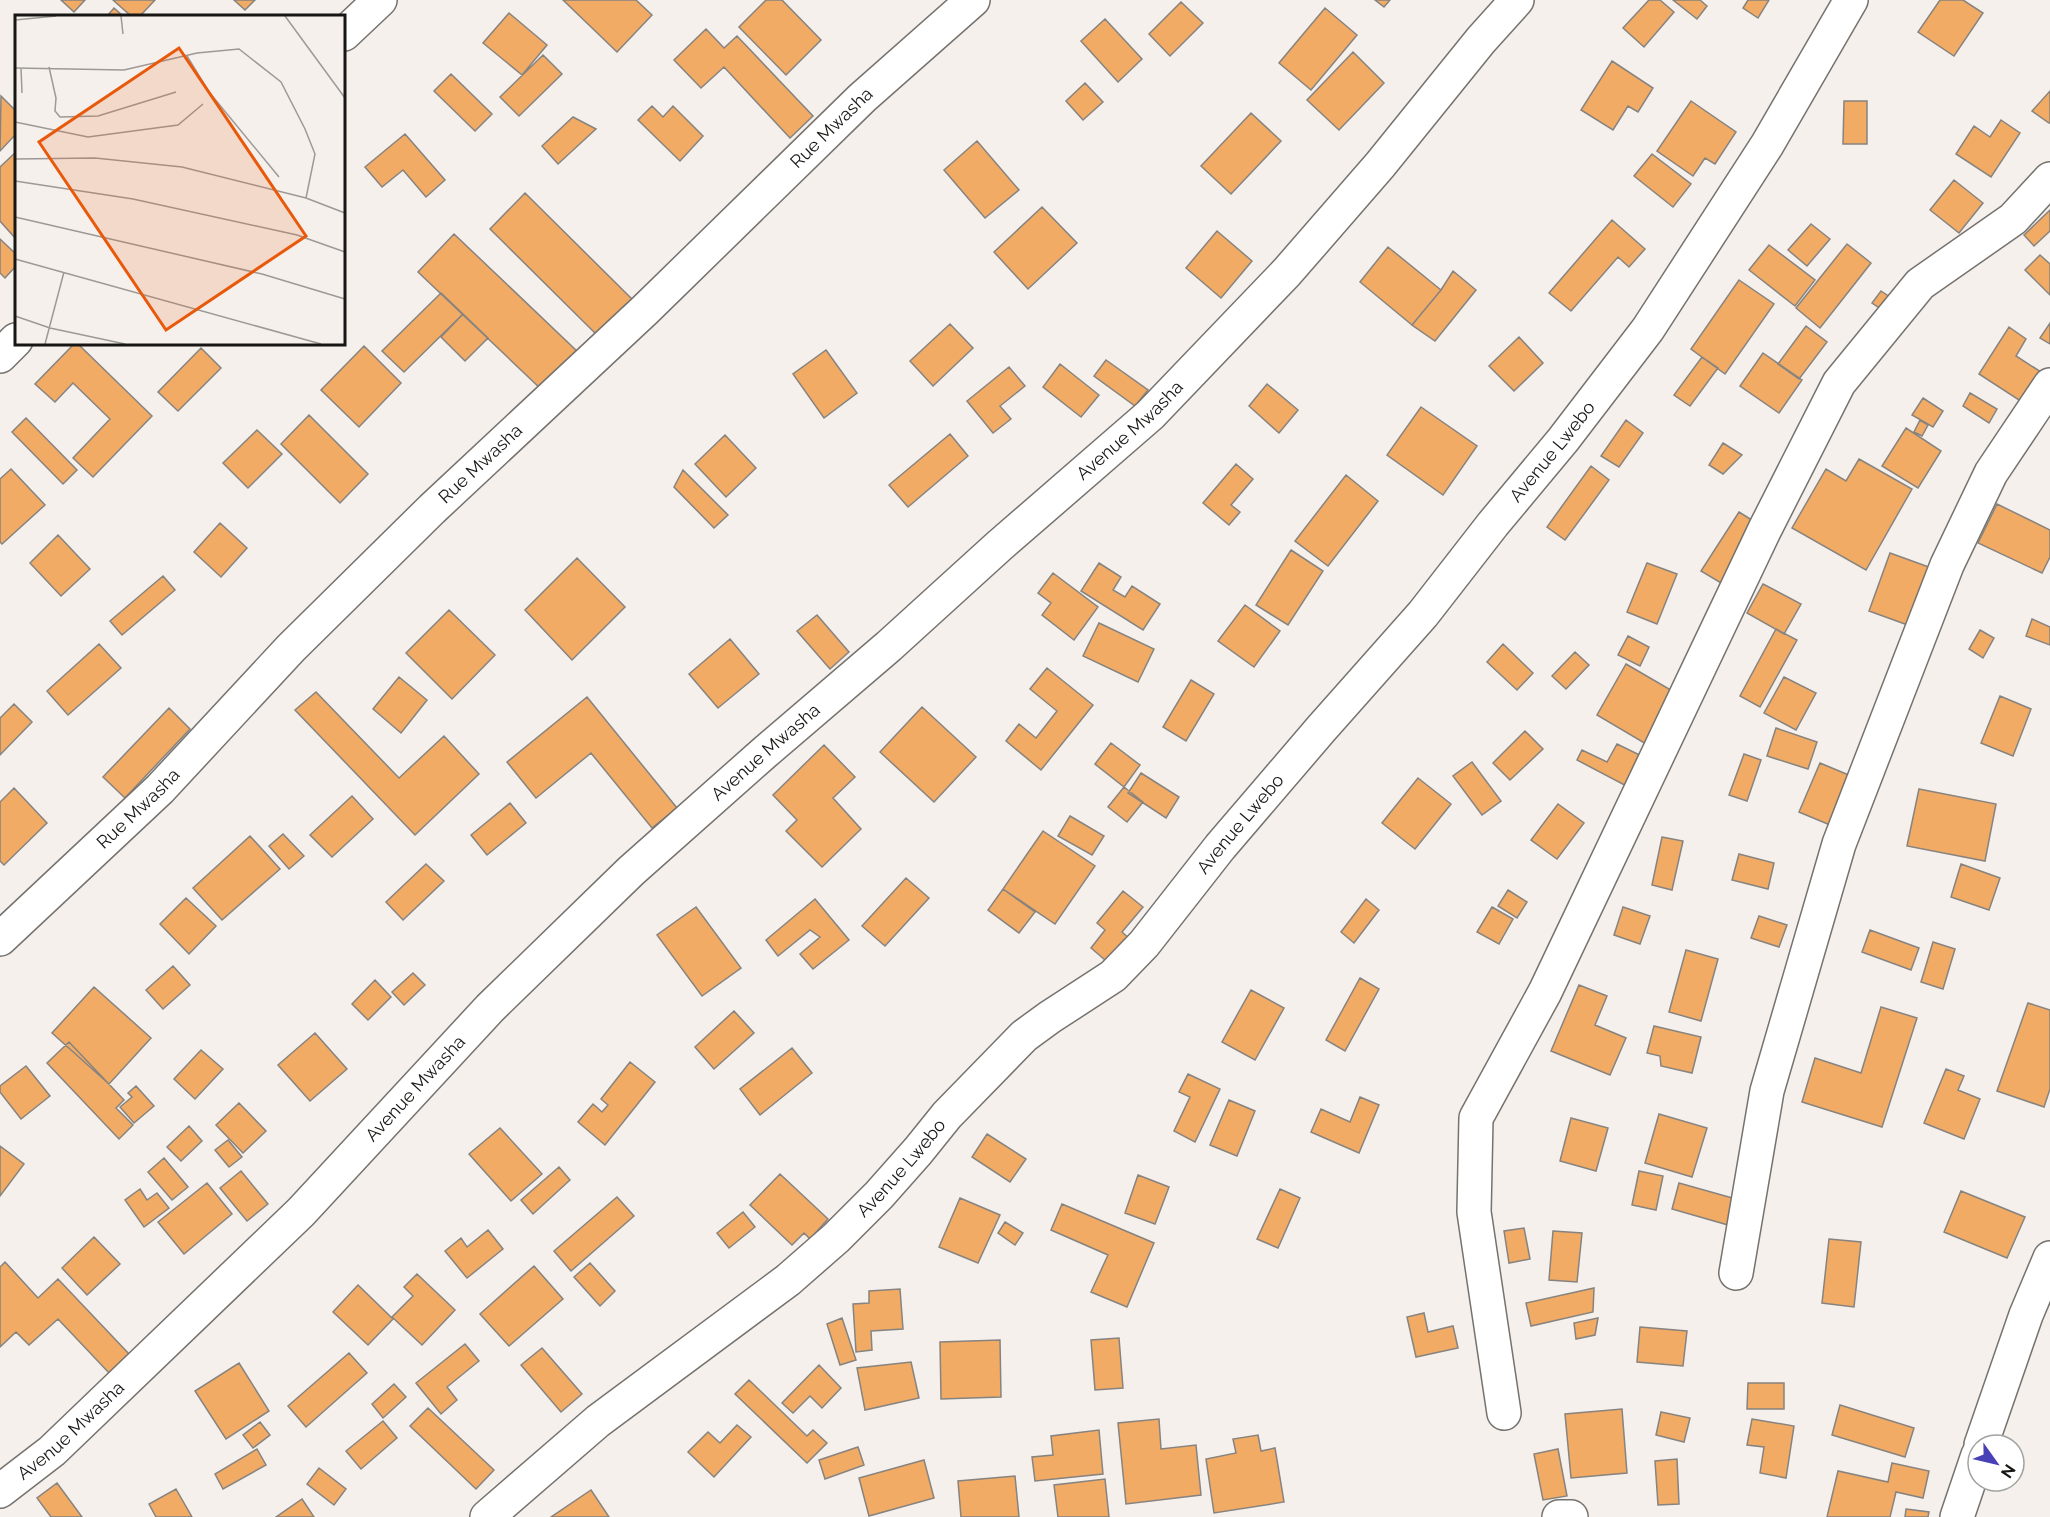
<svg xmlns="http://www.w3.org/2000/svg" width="2050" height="1517" font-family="Raleway,sans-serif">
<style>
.building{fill:#f1ab65;stroke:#87837f;stroke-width:1.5}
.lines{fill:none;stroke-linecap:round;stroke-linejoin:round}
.minor-casing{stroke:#76726e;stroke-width:36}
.minor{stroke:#fff;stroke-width:33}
.labels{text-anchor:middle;stroke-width:4.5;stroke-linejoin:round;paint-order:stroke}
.street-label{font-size:18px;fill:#171614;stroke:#fff}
.inset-road{fill:none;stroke:#9c9996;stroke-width:1.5}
.view{fill:#e8590c;fill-opacity:0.15;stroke:#e8590c;stroke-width:3}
.inset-edge{fill:none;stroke:#171614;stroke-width:3}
</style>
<rect width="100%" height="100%" fill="#f5f0ec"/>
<!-- building -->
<path class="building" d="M61,0H85L74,12Z
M113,0H155L140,16H131Z
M234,0H255L245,10Z
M563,0H636L652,15L617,52Z
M766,0H782L821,40L786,75L739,27Z
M1375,0H1390L1384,7Z
M1649,0H1660L1674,12L1644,47L1623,28Z
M1673,0H1700L1707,6L1697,19Z
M1748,0H1769L1758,18L1743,8Z
M1940,0H1963L1983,13L1954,56L1918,32Z
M1181,2L1203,23L1170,56L1149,34Z
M114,8L123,16H107Z
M1325,8L1357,35L1311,90L1279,63Z
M509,13L547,45L522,75L483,43Z
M1105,19L1142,59L1118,82L1081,41Z
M706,29L724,48L737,36L813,116L790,138L724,67L701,88L674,60Z
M1353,52L1384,83L1339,130L1307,100Z
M543,55L562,74L519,116L500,97Z
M1612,61L1653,88L1638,112L1628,106L1613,130L1581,110Z
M451,74L492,114L475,131L434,91Z
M1085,83L1103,102L1083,120L1066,101Z
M2050,91V123H2049L2032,111Z
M1,96L16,111V134L0,151Z
M1691,101L1736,132L1715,164L1705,158L1693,176L1657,151Z
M1844,101H1867V144H1843Z
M652,106L663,117L673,106L703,136L680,161L638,120Z
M1251,113L1281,141L1231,194L1201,166Z
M573,117L596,129L558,164L542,146Z
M2001,120L2020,133L1991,177L1956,154L1974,126L1990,137Z
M405,134L445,180L426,197L403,170L382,187L365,167Z
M977,141L1019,190L985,218L944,170Z
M16,152V239L0,221V167Z
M1652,154L1691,184L1673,207L1634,176Z
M1954,180L1983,203L1959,233L1930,210Z
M525,193L634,301L599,337L490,229Z
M1042,207L1077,243L1028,289L994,252Z
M2050,210V231L2034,246L2024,235Z
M1612,220L1645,249L1629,267L1618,257L1571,311L1549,293Z
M1811,224L1830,239L1807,266L1788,250Z
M1217,231L1252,261L1221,298L1186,268Z
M454,234L579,353L543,391L418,272Z
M0,239L16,254V266L5,278L0,273Z
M1847,244L1871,263L1820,328L1796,308Z
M1769,245L1815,280L1795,306L1749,270Z
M1388,247L1441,290L1412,325L1360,282Z
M2040,255L2050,264V295L2025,270Z
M1453,271L1476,290L1435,341L1412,325L1441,290Z
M1739,280L1774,304L1725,374L1691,349Z
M1881,291L1902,305L1893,317L1872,303Z
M441,293L463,314L404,372L382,351Z
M463,314L488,338L465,361L441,337Z
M2050,323V344L2040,338Z
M950,324L973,348L933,386L910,361Z
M1806,326L1827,342L1799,379L1778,364Z
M2009,327L2026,339L2016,356L2041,372L2022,402L1979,374Z
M1519,337L1543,363L1514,391L1489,366Z
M74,344H78L152,416L93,477L73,458L110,419L73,383L55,402L35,384Z
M364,346L401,383L359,427L321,390Z
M201,348L221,368L178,411L158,392Z
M826,350L857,393L824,418L793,374Z
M1763,353L1802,380L1779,413L1740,386Z
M1702,357L1718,368L1690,406L1674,395Z
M1106,360L1148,390L1135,406L1094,376Z
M1060,364L1099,395L1081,417L1043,387Z
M1009,367L1025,386L1000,406L1011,419L993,433L967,401Z
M1267,384L1298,410L1279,433L1249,406Z
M1970,393L1997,409L1989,423L1963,406Z
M1923,398L1943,411L1933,427L1912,415Z
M1421,407L1477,446L1443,495L1387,455Z
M309,415L368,474L340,503L281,444Z
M26,418L77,470L63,484L12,432Z
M1626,420L1643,433L1619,467L1601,456Z
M1920,420L1928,425L1922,436L1914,432Z
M1906,428L1941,451L1918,488L1882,466Z
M257,430L282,454L248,488L223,463Z
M950,434L968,456L908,507L889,485Z
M725,435L756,468L726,497L695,464Z
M1723,443L1742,455L1723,474L1709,465Z
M1859,459L1912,489L1866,570L1792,528L1826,469L1846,481Z
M1236,464L1253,479L1231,505L1240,512L1229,525L1203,503Z
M1591,466L1609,480L1565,540L1547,527Z
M11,469L45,505L2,544L0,542V479Z
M683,470L728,515L714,528L674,487Z
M1346,475L1378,501L1328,566L1295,541Z
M1997,504L2050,530V557L2042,573L1978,543Z
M1739,512L1763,527L1726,586L1701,571Z
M220,523L247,548L221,577L194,552Z
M58,535L90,569L61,596L30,563Z
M1291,550L1323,571L1288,625L1256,605Z
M1890,553L1937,570L1916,628L1869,611Z
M577,558L625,607L572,660L525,610Z
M1099,563L1121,577L1113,590L1125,597L1132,586L1160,604L1143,630L1081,591Z
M1647,563L1677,574L1657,624L1627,612Z
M1053,573L1098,607L1074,640L1042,615L1051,603L1038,593Z
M163,576L175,590L122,635L110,621Z
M1763,584L1801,604L1784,634L1747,613Z
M1245,605L1280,631L1254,667L1218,641Z
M449,610L495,655L452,699L406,653Z
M817,615L849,652L830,669L797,631Z
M2032,619L2050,627V645L2026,636Z
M1099,623L1154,649L1138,682L1083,656Z
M1776,629L1797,640L1760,707L1740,696Z
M1980,630L1994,638L1983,658L1969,649Z
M1628,636L1649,647L1640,666L1618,655Z
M730,639L759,674L718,708L689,674Z
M99,644L121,668L68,715L47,691Z
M1503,644L1533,673L1517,690L1487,662Z
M1575,652L1589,665L1566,689L1552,676Z
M1626,664L1676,693L1646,744L1597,715Z
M1047,668L1093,705L1041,770L1006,741L1019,724L1036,738L1057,711L1030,689Z
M399,677L427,700L401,733L373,709Z
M1784,677L1816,693L1796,730L1764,713Z
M1191,680L1214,694L1186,741L1163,727Z
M316,692L399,778L444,736L479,774L415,835L295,710Z
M2000,696L2031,709L2013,756L1981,743Z
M587,697L677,808L652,828L591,753L536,798L507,762Z
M14,704L32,722L0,755V718Z
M922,707L976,757L934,802L880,752Z
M169,708L190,729L125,798L103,777Z
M1776,728L1817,742L1808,769L1767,756Z
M1525,731L1543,749L1510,780L1493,763Z
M1111,743L1140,765L1124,787L1095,764Z
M1617,744L1650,760L1634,790L1577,760L1582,750L1607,762Z
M824,745L855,777L833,798L861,829L822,867L786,831L797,820L773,795Z
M1744,754L1761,760L1747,801L1729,795Z
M1472,762L1501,801L1482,815L1453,776Z
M1820,763L1851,776L1830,825L1799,812Z
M1141,773L1179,797L1166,818L1128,793Z
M1418,778L1451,804L1415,849L1382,823Z
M1124,787L1143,802L1127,822L1108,807Z
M14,788L47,823L4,865L0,861V802Z
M1919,789L1996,804L1985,861L1907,846Z
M352,796L373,819L332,857L310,835Z
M510,803L526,823L487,855L471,835Z
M1558,804L1584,823L1557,859L1531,840Z
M1070,816L1104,836L1092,855L1058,836Z
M1043,831L1095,866L1055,924L1003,889Z
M283,834L304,856L289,869L269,846Z
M250,836L280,869L222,920L193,888Z
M1662,837L1683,841L1672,890L1652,885Z
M1739,854L1774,863L1768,889L1732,880Z
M426,864L444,881L403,920L386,902Z
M1961,864L2000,878L1989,910L1951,897Z
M906,878L929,898L885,946L862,926Z
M1003,889L1035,912L1019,933L988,910Z
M1508,890L1527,902L1517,918L1498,906Z
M1123,891L1143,907L1122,932L1132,941L1112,966L1091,948L1105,930L1097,923Z
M186,898L216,926L189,954L160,924Z
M815,899L849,940L813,969L800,954L820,937L810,930L778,956L766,940Z
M1366,899L1379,910L1354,943L1341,932Z
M696,907L741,968L702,996L657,935Z
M1492,907L1513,919L1499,944L1477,932Z
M1623,907L1650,916L1640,944L1614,935Z
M1759,916L1787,925L1779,947L1751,938Z
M1870,930L1919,948L1911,970L1862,952Z
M1933,942L1955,949L1943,989L1921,982Z
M1686,950L1718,959L1701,1021L1669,1012Z
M173,966L190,985L163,1009L146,990Z
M413,973L425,985L404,1005L392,992Z
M1360,978L1379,989L1345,1051L1326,1040Z
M375,980L391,997L368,1020L352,1004Z
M1579,985L1607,996L1595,1025L1626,1038L1610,1075L1551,1051Z
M94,987L151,1038L109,1084L52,1033Z
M1251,990L1284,1008L1255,1060L1222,1042Z
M2028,1003L2050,1010V1089L2044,1107L1997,1091Z
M1881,1007L1917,1018L1882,1127L1802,1102L1815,1058L1861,1073Z
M734,1011L754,1033L714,1069L695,1047Z
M1654,1026L1701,1037L1692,1073L1661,1066L1660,1056L1647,1053Z
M315,1033L347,1069L310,1101L278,1065Z
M69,1042L124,1100L116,1108L133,1125L119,1139L47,1063Z
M792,1048L812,1073L760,1115L740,1089Z
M201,1050L223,1069L195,1099L174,1079Z
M630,1062L655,1082L605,1145L578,1122L593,1104L602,1112L608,1105L601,1099Z
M26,1066L50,1096L21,1119L0,1092V1086Z
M1946,1069L1964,1076L1958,1090L1980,1099L1964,1139L1924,1123Z
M1188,1074L1220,1089L1195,1142L1174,1131L1190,1097L1179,1092Z
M136,1086L154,1106L134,1123L120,1107L132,1097L128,1093Z
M1360,1097L1379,1105L1359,1153L1311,1132L1321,1109L1350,1122Z
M1229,1100L1255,1111L1237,1156L1210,1145Z
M239,1103L266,1131L243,1153L216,1125Z
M1659,1114L1707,1128L1692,1177L1645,1163Z
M1571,1118L1608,1128L1596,1171L1560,1161Z
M189,1126L202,1141L181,1161L167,1147Z
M500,1128L542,1174L511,1201L469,1154Z
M987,1134L1026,1159L1010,1182L972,1157Z
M228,1140L242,1157L229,1167L215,1150Z
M0,1146L24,1164L0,1196Z
M164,1158L188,1187L172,1200L148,1172Z
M559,1167L570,1180L533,1214L521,1200Z
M241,1171L268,1204L247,1221L220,1188Z
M1639,1171L1663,1176L1656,1210L1632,1205Z
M780,1174L828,1219L810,1239L804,1233L792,1245L750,1205Z
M1138,1175L1169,1187L1155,1224L1125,1213Z
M207,1183L232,1214L184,1254L158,1222Z
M1679,1183L1736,1199L1728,1225L1672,1209Z
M140,1189L147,1200L157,1193L169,1208L144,1227L125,1200Z
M1280,1189L1300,1198L1278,1248L1257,1239Z
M1961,1191L2025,1217L2007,1258L1944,1232Z
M617,1197L634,1216L571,1271L554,1251Z
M960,1198L1000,1215L978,1263L939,1247Z
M1062,1204L1154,1243L1127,1307L1091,1292L1108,1255L1051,1230Z
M743,1212L755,1227L729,1248L717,1233Z
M1005,1222L1023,1233L1015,1245L998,1233Z
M1524,1228L1530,1259L1509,1263L1504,1231Z
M488,1230L503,1249L467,1278L445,1251L461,1238L467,1247Z
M1553,1231L1582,1233L1577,1282L1549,1280Z
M94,1237L120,1264L87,1295L62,1268Z
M1829,1239L1861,1242L1854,1307L1822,1303Z
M5,1262L38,1298L58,1279L130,1355L110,1374L58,1319L29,1345L16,1332L0,1347V1267Z
M590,1263L615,1291L600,1306L574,1277Z
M534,1266L563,1299L509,1346L480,1314Z
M417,1274L455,1310L422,1345L392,1317L413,1296L404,1287Z
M358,1285L393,1319L368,1345L333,1312Z
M1594,1288L1593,1312L1531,1326L1526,1303Z
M900,1289L903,1329L871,1331L872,1350L856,1352L853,1304L869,1303V1291Z
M1424,1313L1428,1332L1453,1326L1458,1348L1416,1357L1407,1317Z
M842,1318L856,1360L840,1365L827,1324Z
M1598,1318L1595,1335L1576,1339L1574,1323Z
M1640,1327L1687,1331L1683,1366L1637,1362Z
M1119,1338L1123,1388L1095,1390L1091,1340Z
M1000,1340L1001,1397L941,1399L940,1342Z
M465,1344L479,1361L447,1387L457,1400L441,1414L416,1383Z
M542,1348L582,1394L561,1412L521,1365Z
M349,1353L367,1373L306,1427L288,1406Z
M911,1362L919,1398L865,1410L857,1368Z
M239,1363L269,1411L226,1439L195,1391Z
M819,1365L841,1388L822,1408L810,1396L793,1413L782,1403Z
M749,1380L807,1436L813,1430L827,1443L807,1463L735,1394Z
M1748,1383H1784V1409H1747Z
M394,1384L406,1397L383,1418L372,1404Z
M1840,1405L1914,1428L1905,1457L1832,1435Z
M428,1408L494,1470L476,1489L410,1426Z
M1622,1409L1627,1473L1571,1478L1565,1414Z
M1661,1412L1690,1418L1684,1442L1656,1435Z
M1159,1419L1161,1449L1196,1445L1201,1495L1126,1504L1118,1423Z
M1752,1419L1794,1426L1786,1478L1760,1473L1764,1447L1747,1445Z
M383,1421L397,1438L361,1469L346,1451Z
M260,1422L270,1435L253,1448L243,1435Z
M737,1425L751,1437L714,1477L688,1452L708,1432L720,1443Z
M1099,1430L1103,1474L1035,1481L1032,1457L1053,1455L1051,1436Z
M1258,1435L1261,1451L1275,1448L1284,1502L1214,1513L1206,1459L1236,1453L1233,1439Z
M858,1447L864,1465L825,1479L819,1460Z
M257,1449L266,1465L223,1489L215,1474Z
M1558,1449L1567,1496L1543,1500L1534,1454Z
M1677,1459L1679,1504L1658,1505L1655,1461Z
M924,1460L934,1498L869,1516L859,1478Z
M1892,1463L1929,1471L1923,1498L1896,1492L1890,1517H1827L1838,1471L1888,1482Z
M319,1468L346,1489L334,1505L307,1484Z
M1015,1476L1019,1517H961L958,1481Z
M1105,1479L1109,1517H1058L1054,1485Z
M57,1483L82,1517H51L37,1498Z
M176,1489L192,1517H156L149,1504Z
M591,1490L609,1517H551Z
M302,1499L314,1517H276Z
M1906,1509L1929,1512L1928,1517H1905Z"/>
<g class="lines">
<!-- minor casing -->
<g class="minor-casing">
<g id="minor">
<path d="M344,34L380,0"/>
<path d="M0,356L16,340"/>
<path id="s1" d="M0,939L160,789L291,648L432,509L645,310L862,98L973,0"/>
<path d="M1736,1273L1767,1091L1839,844L1947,565L1991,473L2050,385"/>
<path d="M1504,1413L1474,1212L1476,1118L1545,992L1765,529L1839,383L1920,284L2013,219L2050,179"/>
<path d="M1981,1445L2026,1315L2050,1258"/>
<path id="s2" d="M0,1491L52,1451L301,1212L490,1008L631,871L764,753L889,646L999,546L1150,415L1287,272L1380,165L1481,40L1517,0"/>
<path id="s3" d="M487,1517L598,1421L788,1280L836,1238L879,1195L918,1151L947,1115L1024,1036L1050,1017L1113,976L1144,944L1220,847L1321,729L1423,614L1493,524L1563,440L1648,329L1767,145L1851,0"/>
<path d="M1559,1517H1571"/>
<path d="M1957,1517L1978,1455"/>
</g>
</g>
<!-- minor -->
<use href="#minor" class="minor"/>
</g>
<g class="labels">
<!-- street labels -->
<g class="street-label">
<text dy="6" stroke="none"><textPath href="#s1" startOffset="1162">Rue Mwasha</textPath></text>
<text dy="6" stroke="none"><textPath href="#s2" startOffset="1551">Avenue Mwasha</textPath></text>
<text dy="6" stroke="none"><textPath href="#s3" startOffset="1515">Avenue Lwebo</textPath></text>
<text dy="6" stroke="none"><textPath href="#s1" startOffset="676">Rue Mwasha</textPath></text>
<text dy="6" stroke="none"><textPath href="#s2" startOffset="1065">Avenue Mwasha</textPath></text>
<text dy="6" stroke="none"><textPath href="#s1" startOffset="190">Rue Mwasha</textPath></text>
<text dy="6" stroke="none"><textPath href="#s3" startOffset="1029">Avenue Lwebo</textPath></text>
<text dy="6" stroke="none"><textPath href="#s2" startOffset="579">Avenue Mwasha</textPath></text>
<text dy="6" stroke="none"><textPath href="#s3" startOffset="543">Avenue Lwebo</textPath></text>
<text dy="6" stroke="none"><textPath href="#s2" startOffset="93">Avenue Mwasha</textPath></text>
</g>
</g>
<!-- overview -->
<g transform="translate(15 15)">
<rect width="330" height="330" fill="#f5f0ec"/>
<path class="inset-road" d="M106,1L108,19M270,1L330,83M0,5L41,1M172,41L194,77L264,162M34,52L41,83L40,96L45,102L83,101L161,77M0,53L109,55L182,38L224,34L266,67L290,114L300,139L291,183M6,53L7,78M0,107L73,122L163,110L188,89M0,144L80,143L167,152L291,183L330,198M0,166L118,184L282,220L330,237M0,202L247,259L330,284M0,244L306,329M0,301L35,313L110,329M30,329L49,257"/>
<path class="view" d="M164,33L291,221L151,315L24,127Z"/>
<rect width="330" height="330" class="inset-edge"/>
</g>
<!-- north arrow -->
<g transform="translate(1996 1463) rotate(124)"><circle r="28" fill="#ffffff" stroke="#a2a2a1" stroke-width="1.5"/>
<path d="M0-4.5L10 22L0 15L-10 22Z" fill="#4840b7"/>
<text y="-9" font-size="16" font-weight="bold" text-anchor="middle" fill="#171614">N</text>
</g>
</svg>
